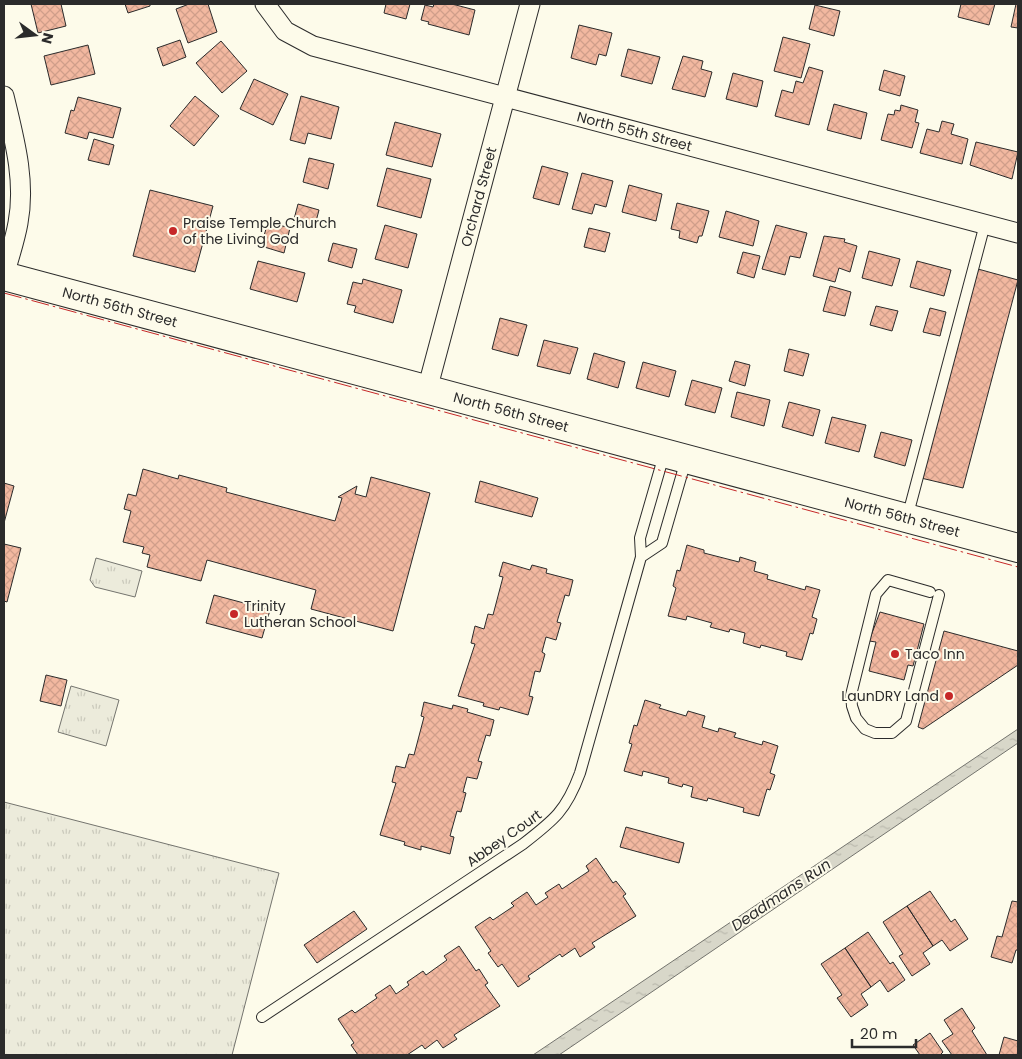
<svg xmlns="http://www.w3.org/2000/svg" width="1022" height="1059" font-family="Poppins,sans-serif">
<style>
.park{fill:url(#park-tufts);stroke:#74746e}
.water{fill:url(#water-ripples);stroke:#74746e}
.building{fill:url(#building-cross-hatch);stroke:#2b2b2b}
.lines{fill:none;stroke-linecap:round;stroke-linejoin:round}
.service-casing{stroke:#2b2b2b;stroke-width:12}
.minor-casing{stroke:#2b2b2b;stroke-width:21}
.secondary-casing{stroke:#2b2b2b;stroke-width:30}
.service{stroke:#fdfbea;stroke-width:10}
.minor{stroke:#fdfbea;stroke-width:19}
.secondary{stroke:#fdfbea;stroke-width:28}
.power{stroke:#c62828;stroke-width:1;stroke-dasharray:18 4 2.5 4;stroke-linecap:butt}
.poi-dot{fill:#c62828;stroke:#fdfbea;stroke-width:2}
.labels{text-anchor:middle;stroke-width:4;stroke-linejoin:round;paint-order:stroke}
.street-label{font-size:14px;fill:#2b2b2b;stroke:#fdfbea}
.poi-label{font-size:14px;fill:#2b2b2b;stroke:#fdfbea;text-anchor:start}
.water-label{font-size:15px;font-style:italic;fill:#2b2b2b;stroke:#fdfbea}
</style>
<defs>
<pattern id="park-tufts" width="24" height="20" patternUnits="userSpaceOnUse" patternTransform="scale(1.25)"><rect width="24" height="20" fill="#ecebdb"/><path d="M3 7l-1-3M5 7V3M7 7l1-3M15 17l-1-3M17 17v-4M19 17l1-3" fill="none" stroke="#cbcabc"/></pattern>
<pattern id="water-ripples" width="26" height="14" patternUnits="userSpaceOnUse" patternTransform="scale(1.25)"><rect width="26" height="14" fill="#d8d7c9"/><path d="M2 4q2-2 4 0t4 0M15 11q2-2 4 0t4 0" fill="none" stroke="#bab9ad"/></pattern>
<pattern id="building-cross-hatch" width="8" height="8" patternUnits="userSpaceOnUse" patternTransform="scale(1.25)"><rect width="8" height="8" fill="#f2b8a0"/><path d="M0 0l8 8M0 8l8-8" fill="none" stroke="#d09e8a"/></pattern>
</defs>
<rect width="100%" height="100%" fill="#fdfbea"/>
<!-- park -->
<path class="park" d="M96,558L142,571L135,597L95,587L90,580Z
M71,686L119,700L106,746L58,732Z
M4,802L279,873L232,1055H4Z"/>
<!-- water -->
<path class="water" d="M1018,729V743L559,1055H533Z"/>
<!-- building -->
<path class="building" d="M31,4H61L66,26L38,33Z
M125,4H150V6L128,13Z
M189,4H208L217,32L188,43L176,9Z
M386,4H410L406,19L384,13Z
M434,4H452L475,10L469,35L428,24L429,22L421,20L425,5L433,7Z
M961,4H995L989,25L958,17Z
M1016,4H1018V28L1011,27Z
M815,5L840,11L834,36L809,29Z
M579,25L612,33L606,56L599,54L596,65L571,58Z
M783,37L810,44L801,78L774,71Z
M180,40L186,57L163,66L157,48Z
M221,41L247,71L222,93L196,63Z
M88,45L95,74L51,85L44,56Z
M628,49L660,57L652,84L621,76Z
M683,56L703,61L701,69L712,72L705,97L672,89Z
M809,67L823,71L809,125L775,116L782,90L793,93L796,81L803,83Z
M884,70L905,76L900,96L879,90Z
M733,73L763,81L757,107L726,99Z
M254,79L288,94L273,125L240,109Z
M195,96L219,116L194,146L170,126Z
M301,96L339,107L331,139L308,133L305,144L290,140Z
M78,97L121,108L113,138L89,132L87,139L65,133L71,110L74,111Z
M834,104L867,113L861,139L827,130Z
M901,105L918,110L915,122L919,123L912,148L881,140L888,114L894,115L895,110L900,111Z
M942,121L954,124L951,134L968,139L962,164L920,153L927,129L939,132Z
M395,122L441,134L432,167L386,155Z
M94,139L114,145L109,165L88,160Z
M976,142L1018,152L1012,179L970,165Z
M309,158L334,164L328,189L303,182Z
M542,166L568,173L559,205L533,198Z
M387,168L431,179L421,218L377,206Z
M582,173L613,181L606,207L595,204L592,214L572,209Z
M629,185L662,194L656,221L622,212Z
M150,190L213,206L195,272L133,256Z
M677,203L709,211L702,236H699L697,243L679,238L680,231L671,229Z
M298,204L319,210L314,229L293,223Z
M726,211L759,221L753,246L719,237Z
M268,222L290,228L284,253L261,246Z
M385,225L417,234L408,268L375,259Z
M776,225L807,233L800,258L790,256L785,275L762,269Z
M589,228L610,233L605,252L584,247Z
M824,236L845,239L844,242L857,246L850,272L839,268L835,282L813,276Z
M333,243L357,249L352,268L328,261Z
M869,251L900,259L892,286L862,278Z
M743,252L760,256L754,278L737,273Z
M258,261L305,273L297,302L250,289Z
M917,261L951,270L944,296L910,287Z
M978,269L1018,280L963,488L921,478Z
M363,279L402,290L393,323L354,312L356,306L347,304L353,282L362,284Z
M830,286L851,292L845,316L823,311Z
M876,306L898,311L892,331L870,325Z
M930,308L946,312L940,336L923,332Z
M500,318L527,325L518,356L492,349Z
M544,340L578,348L570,374L537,366Z
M789,349L809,354L803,376L784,371Z
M594,353L625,362L618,388L587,379Z
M735,361L750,365L745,386L729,381Z
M643,362L676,371L669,397L636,388Z
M692,380L722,388L715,413L685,405Z
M737,392L770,400L764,426L731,417Z
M789,402L820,410L813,436L782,427Z
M832,417L866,425L859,452L825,443Z
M881,432L912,440L905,466L874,457Z
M143,469L178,479L179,475L227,488L226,492L335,521L342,498L338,497L357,486L355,494L366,497L371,477L430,493L393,631L311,609L316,590L207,560L201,581L147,567L150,555L142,553L144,547L123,542L131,511L124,509L128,494L136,496Z
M480,481L538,498L532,517L475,502Z
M4,483L14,486L4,523Z
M4,544L21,548L7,602L4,601Z
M687,545L704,550V553L739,562L740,557L756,562L754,571L768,575L767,579L805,590L806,586L820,590L812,617L817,619L813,634L810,633L802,660L786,656L787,652L761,645L760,648L743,643L745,633L730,629L729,632L710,627L712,623L687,616L686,620L668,616L676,588L673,586L677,570L680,571Z
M503,562L530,570L532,565L547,569L546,573L573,580L569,596L565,595L557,622L561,623L556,640L546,637L542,652L545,654L540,672L535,671L529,696L533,697L528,715L500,707L499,710L483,706L484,703L458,696L475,644L471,643L475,626L484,629L488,614L493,615L503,577L499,576Z
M214,595L270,610L262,638L206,623Z
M880,612L924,624L913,666L908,665L904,680L869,671L876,642L869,641Z
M944,631L1018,651V665L923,729L918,727Z
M46,675L67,680L61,706L40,701Z
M645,700L661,705L659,708L686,716L688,711L705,716L702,727L718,732L719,728L736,733L734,737L762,745L763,741L778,746L770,773L775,775L770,790L767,789L759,816L743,812L744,808L708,798L707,801L691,797L693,787L683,784L682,787L668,783L669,778L643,771L642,776L624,771L632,744L629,743L634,725L637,726Z
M424,702L452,709L453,705L468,709L467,712L494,720L490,736L486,735L478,761L482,762L477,779L467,777L463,792L466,793L461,812L457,811L450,836L454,837L450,854L421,846V850L404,845L405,842L380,835L396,783L392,782L396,766L405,768L409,754L414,755L424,717L421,716Z
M626,827L684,843L679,863L620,847Z
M596,858L613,883L616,881L626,894L623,896L636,916L592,943L595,947L580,957L575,948L562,957L560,954L528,976L530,979L518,987L502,964L498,967L488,953L491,951L475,927L490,917L493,920L514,906L511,903L527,892L536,905L548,897L545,893L559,884L562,889L589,871L586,866Z
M930,891L951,922L955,919L968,939L950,951L942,940L933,946L907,906Z
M1012,901L1018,902V950H1016L1012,963L991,957L997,936L1002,937Z
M907,906L933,946L923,953L930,964L912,976L899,956L903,954L883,922Z
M354,911L367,929L317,963L304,945Z
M868,932L890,964L893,962L905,980L888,992L880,980L871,987L845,948Z
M459,946L476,971L479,969L488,983L485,985L500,1006L454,1035L457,1039L443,1048L437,1040L425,1049L422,1045L407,1055H358L351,1045L354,1043L338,1019L352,1010L355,1013L377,998L375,995L390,985L396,994L409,985L407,982L423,971L426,975L447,960L444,956Z
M845,948L871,987L861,994L868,1005L851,1017L837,998L842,995L821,964Z
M962,1008L975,1028L972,1031L987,1055H952L942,1041L953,1034L944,1020Z
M930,1033L943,1052L940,1055H920L913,1045Z
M1004,1037L1018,1041V1055H999Z"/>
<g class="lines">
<!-- service casing -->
<g class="service-casing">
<path id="service" d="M907,518L985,224
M641,557L662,543L686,460
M930,592L888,580L876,594L851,695L852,706L856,718L865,729L875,733H892L906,721L939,595
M262,1017L523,844C554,820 566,811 580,773L641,557L640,538L664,455"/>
</g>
<!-- minor casing -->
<g class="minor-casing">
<g id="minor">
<path id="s1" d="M265,4L285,31L313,46L1018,233"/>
<path d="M4,96C14,138 26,180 18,223C15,240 9,258 4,275"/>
<path id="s2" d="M427,390L530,4"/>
</g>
</g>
<!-- secondary casing -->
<g class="secondary-casing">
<g id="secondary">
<path id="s3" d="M4,276L1018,548"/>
</g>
</g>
<!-- service -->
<use href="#service" class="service"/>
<!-- minor -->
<use href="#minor" class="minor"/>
<!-- secondary -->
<use href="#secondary" class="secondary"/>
<!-- power -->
<path class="power" d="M4,293L1018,567"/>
</g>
<!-- markers -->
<g class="poi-dot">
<circle cx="173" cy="231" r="5"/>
<circle cx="234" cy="614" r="5"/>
<circle cx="895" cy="654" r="5"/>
<circle cx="949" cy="696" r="5"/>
</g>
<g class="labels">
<!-- street labels -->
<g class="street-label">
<text dy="5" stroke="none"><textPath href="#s1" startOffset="398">North 55th Street</textPath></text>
<text dy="5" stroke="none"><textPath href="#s2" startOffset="200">Orchard Street</textPath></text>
<text dy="5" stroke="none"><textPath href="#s3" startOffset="120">North 56th Street</textPath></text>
<text dy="5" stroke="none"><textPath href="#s3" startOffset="525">North 56th Street</textPath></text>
<text dy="5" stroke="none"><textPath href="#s3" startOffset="930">North 56th Street</textPath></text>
<text transform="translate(504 838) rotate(-35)" y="5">Abbey Court</text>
</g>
<!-- poi labels -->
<g class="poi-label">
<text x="183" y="228">Praise Temple Church<tspan x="183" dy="16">of the Living God</tspan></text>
<text x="244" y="611">Trinity<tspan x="244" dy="16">Lutheran School</tspan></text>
<text x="905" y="659">Taco Inn</text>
<text x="939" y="701" text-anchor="end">LaunDRY Land</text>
</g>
<!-- water labels -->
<g class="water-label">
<text transform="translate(781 895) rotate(-34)" y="5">Deadmans Run</text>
</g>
</g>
<!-- border -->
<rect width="1022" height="1059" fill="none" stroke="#2b2b2b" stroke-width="10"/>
<!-- north arrow -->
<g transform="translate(35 35) rotate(105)" stroke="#fdfbea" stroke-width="4" paint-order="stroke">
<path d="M0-4L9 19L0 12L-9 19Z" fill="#2b2b2b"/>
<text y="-8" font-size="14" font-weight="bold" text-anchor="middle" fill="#2b2b2b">N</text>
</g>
<!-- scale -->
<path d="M852 1039v8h64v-8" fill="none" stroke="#2b2b2b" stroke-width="2.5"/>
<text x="860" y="1039" font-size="15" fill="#2b2b2b" stroke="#fdfbea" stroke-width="4" paint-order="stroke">20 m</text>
</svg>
